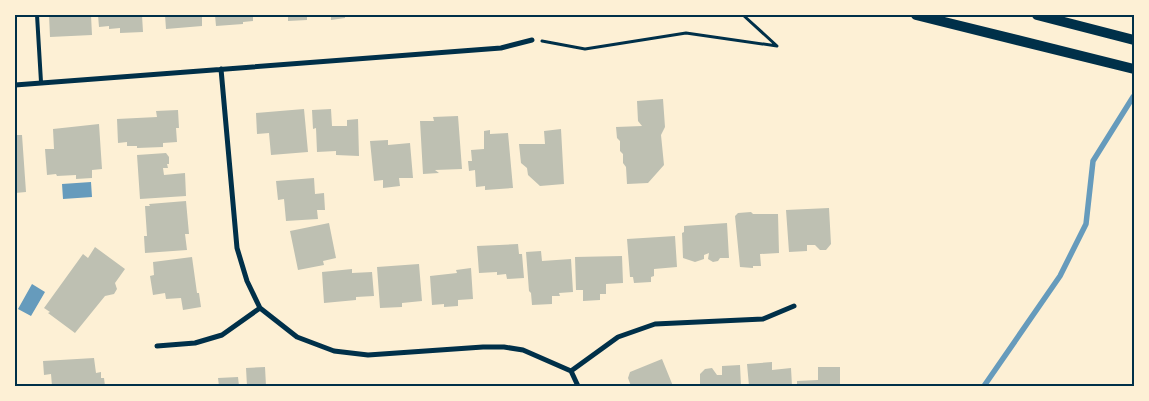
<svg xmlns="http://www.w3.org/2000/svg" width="1149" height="401" font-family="'Fira Sans',sans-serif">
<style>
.water{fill:#669bbc}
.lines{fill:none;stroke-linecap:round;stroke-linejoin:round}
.stream{stroke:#669bbc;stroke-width:5.5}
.building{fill:#bec0b2}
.path{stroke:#003049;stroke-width:3}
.service{stroke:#003049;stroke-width:4}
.minor{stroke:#003049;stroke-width:5}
.secondary{stroke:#003049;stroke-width:10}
.neatline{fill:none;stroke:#003049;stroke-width:2}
</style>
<rect width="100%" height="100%" fill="#fdf0d5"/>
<!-- water -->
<path class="water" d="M91,182L92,197L63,199L62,184Z
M32,284L45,292L31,316L18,309Z"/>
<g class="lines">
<!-- stream -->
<path class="stream" d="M984,386L1060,276L1086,224L1093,161L1133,97"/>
</g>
<!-- building -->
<path class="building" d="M49,15H91L92,35L50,37Z
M98,15H142L143,32L120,33V28L109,29V26L99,27Z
M165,15H202V26L166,29Z
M215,15H253V21L243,22V24L216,26Z
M288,15H307V20L288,21Z
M331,15H345V18L331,20Z
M663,99L665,127L661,135L664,165L648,183L627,184L626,167L623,163V154L620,151V141L617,138L616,127L642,126L638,121L637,101Z
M304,109L308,152L271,155L269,133L257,134L256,113Z
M331,109L332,126H347V120L358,119L359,156L336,155V151L317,152L316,128L313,129L312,110Z
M178,110L179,128H176L177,142L163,143V147L137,148V146H127V142L118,143L117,119L157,117L156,111Z
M458,116L462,169L435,170L439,173L423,174L420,121H434L433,117Z
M99,124L102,169L92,170V178L76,179V175L57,176L56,174L47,175L45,149H54L53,129Z
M561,129L564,184L540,186L528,175L527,168L521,163L519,144H545L544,131Z
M490,130V134L508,133L513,188L485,190V186L476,187L475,170L469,171L468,161H472L471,150L484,149V131Z
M15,135H22L26,192L15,193Z
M388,140V145L410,143L413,178H399L400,186L383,188V180L374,181L370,141Z
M166,153L169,157V164H167L168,168H163L164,175L185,173L186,196L140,199L137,155Z
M314,178L315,194L324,193L325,210H317L318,219L286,221L284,199L278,200L276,181Z
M186,201L189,234H185L187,250L145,253L144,236H147L145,206H150L149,204Z
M829,208L831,244L826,250H820L815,245H807V251L789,252L786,210Z
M751,212L753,214H778L779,253L760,254L761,266H753V268L740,267L735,216L738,213Z
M329,223L336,258L323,261L324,265L298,270L290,231Z
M727,223L729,258H720L718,261L713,262L708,259L709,253L704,255V259L695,262L683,258L682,233L684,232V226Z
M675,236L677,267L654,269V276L651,277V282L634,283L633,277H630L627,239Z
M518,244L519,254H522L524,278L507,279L506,274L497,275V272L479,273L477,246Z
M95,247L125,269L115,283L117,289L114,294L105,296L75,333L48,313L50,312L44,308L83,254L88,258Z
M541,251L542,261L571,259L573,292L559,293L560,296H552V304L532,305L531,293L529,291L526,252Z
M622,256L623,283L606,284V294H600V300L583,301V290H576L575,257Z
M192,257L197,293H199L201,307L183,310L181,298L166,299L165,293L153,295L150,276L154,275L153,262Z
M419,264L422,301L402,303V307L380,308L377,267Z
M471,268L473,299L458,300V306L444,307V304L432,305L430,276L457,273L456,270Z
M352,269V273L372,272L374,296L356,297V300L324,303L322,272Z
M94,358L96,373L101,372V378H104L105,386H52L51,374L44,375L43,361Z
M662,359L673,386H631L628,378L630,372Z
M772,362V370L791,368L792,386H749L747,364Z
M740,365L741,386H700V374L705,369L712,368L717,375H722V366Z
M265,367L266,386H247L246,368Z
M818,367H840V386H797V381L818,380Z
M238,377L239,386H219L218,378Z"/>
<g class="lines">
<!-- path -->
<path class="path" d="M542,41L585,49L686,33L777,46L743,15"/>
<!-- service -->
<path class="service" d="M37,15L41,82"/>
<!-- minor -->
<path class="minor" d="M221,69L237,248L247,281L260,308L297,337L334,351L368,355L483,347H504L523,350L571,371L578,386
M15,85L501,48L532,40
M157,346L195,343L222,335L260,308
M571,371L618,337L655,324L763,319L794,306"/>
<!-- secondary -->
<path class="secondary" d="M916,15L1134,69
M1037,15L1134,40"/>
</g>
<!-- border -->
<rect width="1149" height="401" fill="none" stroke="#fdf0d5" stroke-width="32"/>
<rect x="16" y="16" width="1117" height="369" class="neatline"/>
</svg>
